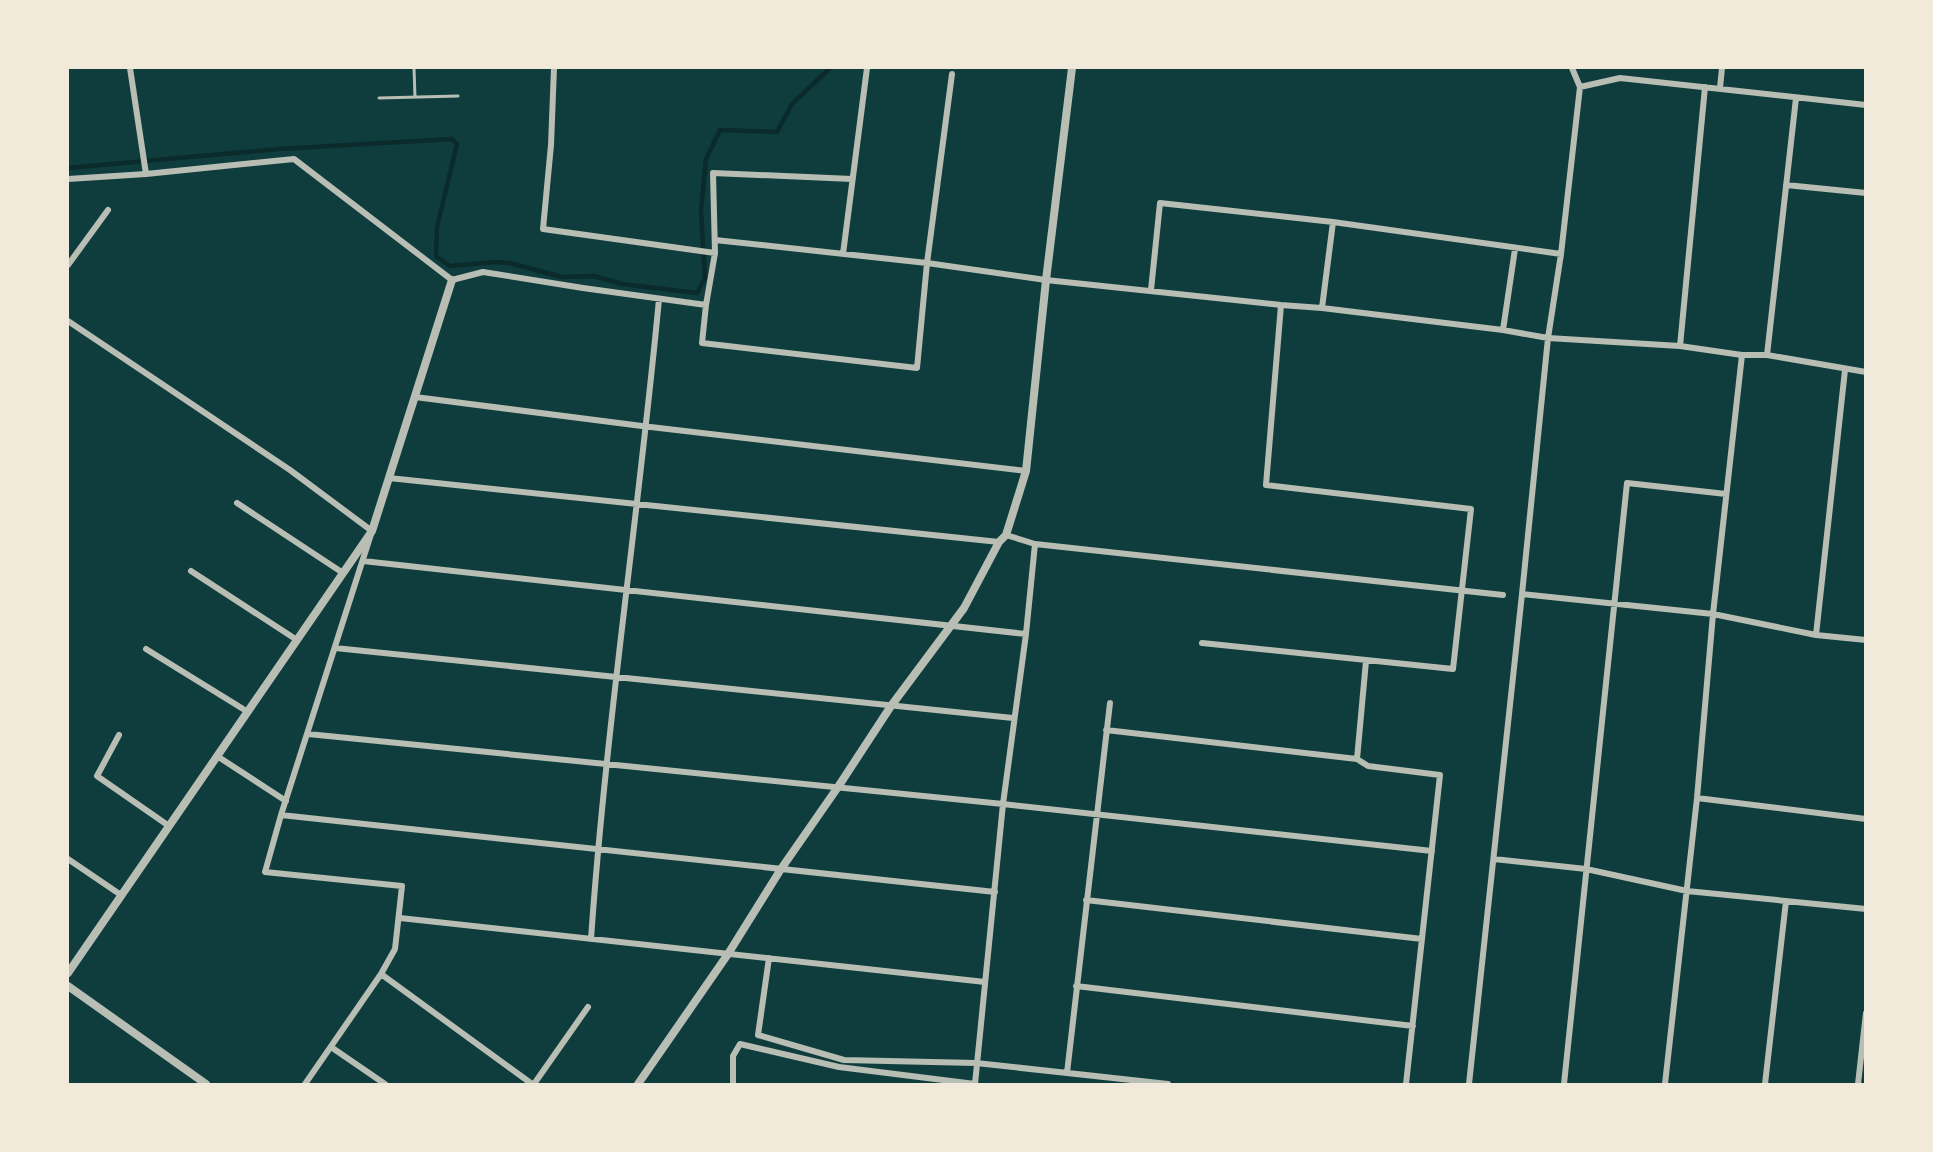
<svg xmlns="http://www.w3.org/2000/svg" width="1933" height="1152" font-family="Lato,sans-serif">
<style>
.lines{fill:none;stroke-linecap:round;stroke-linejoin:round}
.stream{stroke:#0a2a2b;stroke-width:4.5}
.service{stroke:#b8beb3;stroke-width:3}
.minor{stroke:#b8beb3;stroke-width:6}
.tertiary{stroke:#b8beb3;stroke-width:8}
</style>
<rect width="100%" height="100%" fill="#0f3d3e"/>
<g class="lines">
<!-- stream -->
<path class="stream" d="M68,168L279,149L452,139L457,144L437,227L436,256L450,266L494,262L510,263L562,277L594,276L622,284L697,293L705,278L701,210L706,159L720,130L777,132L792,104L830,68"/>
<!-- service -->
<path class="service" d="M414,68L415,97
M379,98L458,96"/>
<!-- minor -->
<path class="minor" d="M130,68L146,174
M554,68L551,145L543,229L715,253
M1580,87L1620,78L1866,105
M1720,88L1722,68
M68,179L146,174L294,159L452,280L483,272L583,288L706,305
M852,179L713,173L715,253L706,305L702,343L917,368L927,263L952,74
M1786,185L1866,193
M715,240L927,263L1046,280L1281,305L1322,308L1503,330L1548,338L1680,346L1742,355H1767L1866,372
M843,254L867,68
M68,265L108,210
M1151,290L1160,203L1333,222L1561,254
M1322,308L1333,222
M68,321L290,470L372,531L281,815L265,872L402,886L395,949L381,974L305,1084
M1503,330L1515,249
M1680,346L1705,87
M1767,355L1796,98
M415,397L642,426L1026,471
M389,478L999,542
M237,503L343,573
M1035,544L1503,595
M363,561L1026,634
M191,571L297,640
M1522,594L1713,614L1816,635L1866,640
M1816,635L1845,370
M1202,643L1453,669L1471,509L1266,485L1281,305
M335,648L1013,718
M146,649L248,712
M1366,661L1357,759L1368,766L1440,775L1406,1084
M1106,730L1357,759
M308,734L1003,804L1432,851
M119,735L97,776L169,826
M217,756L286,801
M1697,798L1866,819
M281,815L995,892
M68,859L121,895
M1494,859L1586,869L1687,891L1866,909
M1086,900L1422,939
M400,918L985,982
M591,939C606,725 639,512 659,299
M769,958L758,1035L844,1060L976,1063L1168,1084
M381,974L532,1084
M1076,986L1413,1026
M331,1047L385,1084
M1067,1073L1110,703
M534,1084L588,1007
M733,1084V1056L740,1044L839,1067L975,1084
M975,1084L1003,804L1026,634L1035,544L1006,535
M1469,1084L1522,594L1548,338L1561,254L1580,87L1572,68
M1564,1084L1627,483L1726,494
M1665,1084L1697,798L1713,614L1742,355
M1765,1084L1786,901
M1858,1084L1866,1013"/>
<!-- tertiary -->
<path class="tertiary" d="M68,973L372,531L452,280
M68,986L206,1084
M638,1084L728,954L781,869L838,787L891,706L964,608L999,542L1006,535L1026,471L1046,280L1072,68"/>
</g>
<!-- border -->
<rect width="1933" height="1152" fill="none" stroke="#f1e9da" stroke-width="138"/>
</svg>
